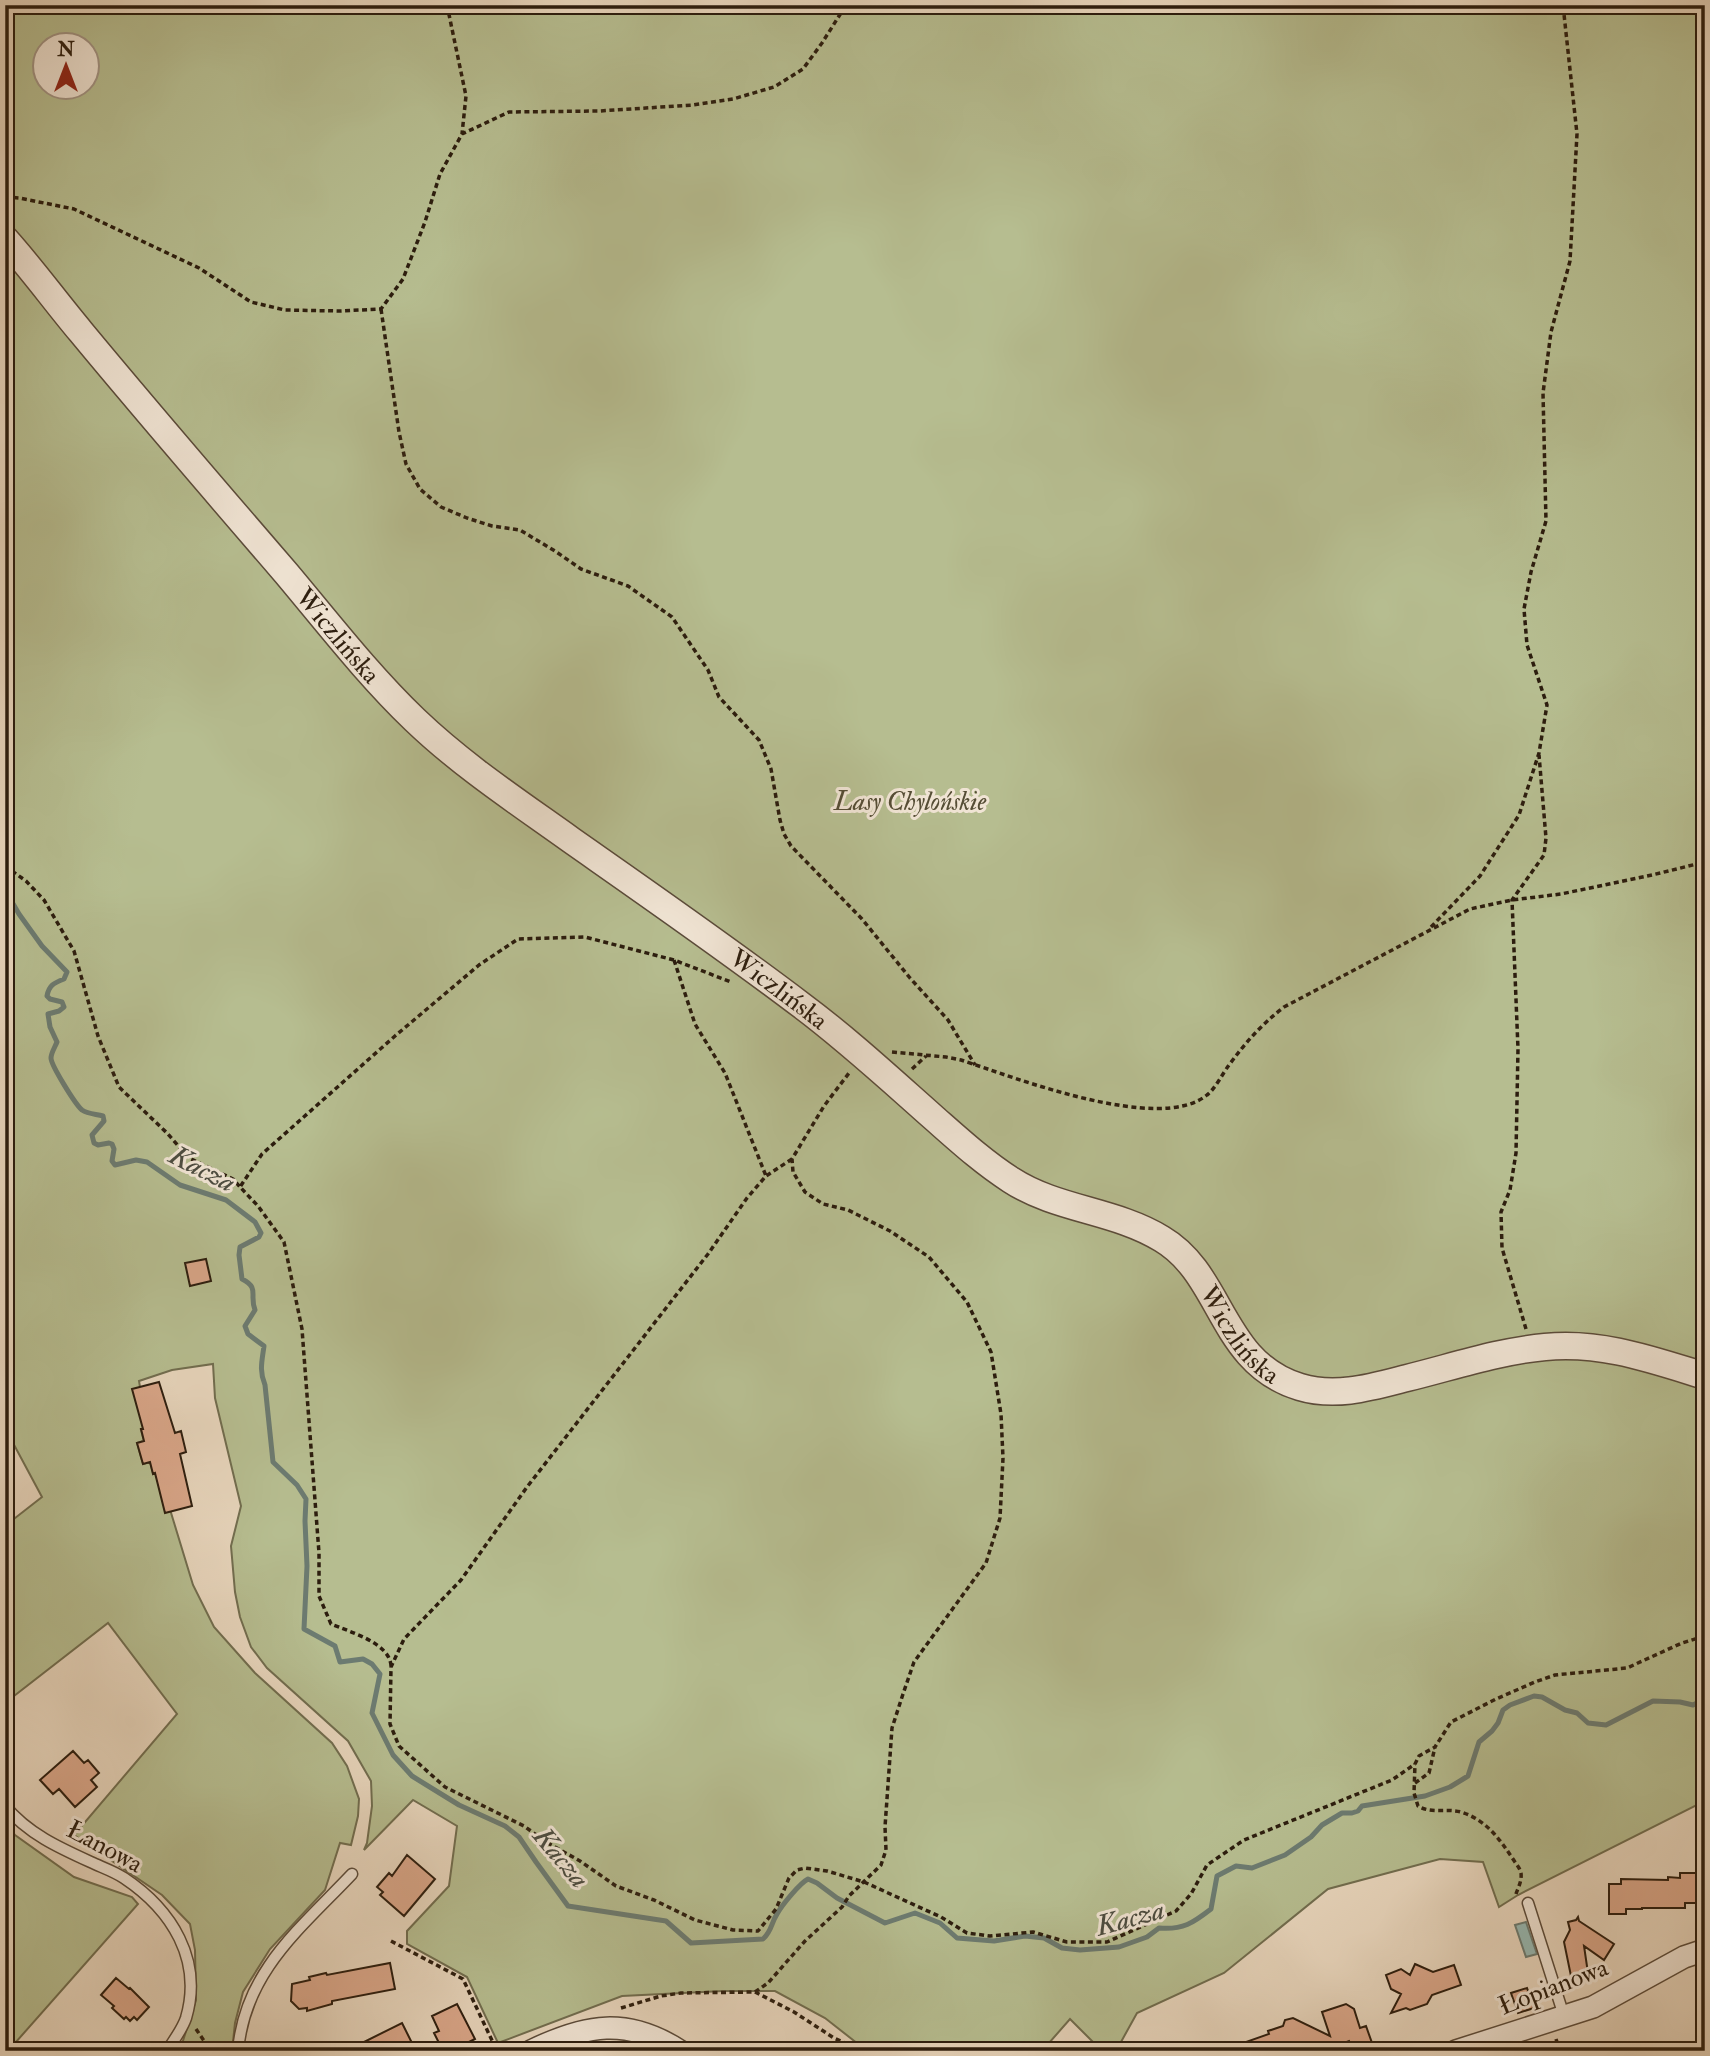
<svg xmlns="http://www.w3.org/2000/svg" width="1710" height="2056" font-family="'IM FELL Double Pica',serif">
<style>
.green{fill:#b6bd90;stroke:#716d4f;stroke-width:2;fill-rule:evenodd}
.water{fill:#97b9b3;stroke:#6c7b71;stroke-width:2}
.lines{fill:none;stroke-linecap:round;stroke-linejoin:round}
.stream{stroke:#6c7b71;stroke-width:5}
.building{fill:#daa78a;stroke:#2c1d0e;stroke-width:2}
.service-casing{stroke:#5b4b3a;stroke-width:13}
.minor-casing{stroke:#5b4b3a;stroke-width:24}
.tertiary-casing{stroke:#5b4b3a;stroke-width:29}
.path{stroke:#2c1d0e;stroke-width:3.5;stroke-dasharray:5 3.5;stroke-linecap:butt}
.service{stroke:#f0e4d4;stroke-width:10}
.minor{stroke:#f0e4d4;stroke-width:21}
.tertiary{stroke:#f0e4d4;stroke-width:26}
.labels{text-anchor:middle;stroke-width:6;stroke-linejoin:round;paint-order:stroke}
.street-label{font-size:26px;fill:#2c1d0e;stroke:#f0e4d4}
.park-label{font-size:26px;font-style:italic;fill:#554d35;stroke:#f0e4d4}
.water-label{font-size:28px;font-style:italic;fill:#4c4c40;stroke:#f0e4d4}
</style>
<rect width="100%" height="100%" fill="#e8d6bd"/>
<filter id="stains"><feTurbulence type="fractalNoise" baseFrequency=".00286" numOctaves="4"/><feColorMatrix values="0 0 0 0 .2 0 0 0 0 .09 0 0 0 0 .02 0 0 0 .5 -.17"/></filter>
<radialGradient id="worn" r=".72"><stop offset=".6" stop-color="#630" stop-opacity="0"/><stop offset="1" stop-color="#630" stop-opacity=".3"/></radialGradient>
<!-- green -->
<path class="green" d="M5,5H1705V1801L1518,1895L1499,1907L1483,1862L1440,1859L1328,1889L1224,1973L1137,2013L1116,2051H1102L1070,2019L1042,2051H867L825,2018L775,1991H723L622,1996L498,2043L467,1977L407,1944V1931L449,1886L457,1826L413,1800L364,1850L367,1843L372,1806L371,1781L348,1741L267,1668L251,1647L240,1617L235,1592L231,1546L241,1506L215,1398L213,1364L172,1370L139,1381L147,1430H141L144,1441L137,1443L143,1464L150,1462L153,1473L158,1470L193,1585L214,1627L255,1673L332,1743L347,1766L359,1799L358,1816L351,1845L340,1843L325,1890L270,1949L243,1992L235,2023L232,2051H177L181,2047L196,2000L195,1950L190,1924L162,1895L74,1835L177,1714L108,1623L5,1703V1521L10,1522L42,1497L5,1428ZM46,46H88V88H46Z
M5,1824L15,1835L74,1877L132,1897L138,1904L8,2051H5Z"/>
<!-- water -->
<path class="water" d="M1526,1922L1537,1954L1526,1957L1515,1925Z"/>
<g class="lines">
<!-- stream -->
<path class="stream" d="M5,890L19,914L42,946L67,972L64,979C54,983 49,985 47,996L50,999L62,1002L64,1007L59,1011L48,1014L50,1027L57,1042C55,1047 51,1053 51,1058C51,1065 75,1104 82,1110C88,1114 96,1114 103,1116L104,1121L92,1135L94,1143L98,1145L109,1143L112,1144L114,1149L112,1161L115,1165L136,1160L147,1162L180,1185L226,1200L255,1222L261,1233L259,1237L240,1247L239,1255L242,1279C260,1288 249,1295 255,1310L245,1326L248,1334L264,1346C262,1361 259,1371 265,1385L273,1462L297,1485L306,1499L305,1521L307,1566L304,1629L335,1646L340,1662L363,1659L372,1664L380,1674L372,1713L393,1755L412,1776L459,1805L505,1826L519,1837L536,1862L568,1906L666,1921L691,1943L763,1939C772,1931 771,1923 777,1914C782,1905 800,1883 808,1879L817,1883L837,1898L885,1923L915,1913L940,1923L957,1938L994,1941L1025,1936L1044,1938L1062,1948L1080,1950L1119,1947L1147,1937L1159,1928C1183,1930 1193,1923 1211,1909L1217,1876L1236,1866L1252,1868L1285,1855L1311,1837L1322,1825L1342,1813H1352L1358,1811L1362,1806L1425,1796L1450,1787L1468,1776L1479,1742L1492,1731L1498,1723L1503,1710L1510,1705L1534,1696L1542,1697L1565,1710L1577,1713L1588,1723L1606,1725L1653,1701L1680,1702L1693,1705L1705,1699"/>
</g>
<!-- building -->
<path class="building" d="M206,1259L211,1281L190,1286L185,1263Z
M159,1382L175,1433L181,1431L186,1452L180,1454L192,1506L165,1513L155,1473L153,1474L150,1462L143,1464L137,1443L144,1441L141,1429H143L132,1389Z
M73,1751L84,1763L88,1760L99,1773L91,1780L97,1787L75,1807L59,1789L53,1794L40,1780Z
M407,1855L435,1879L404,1916L380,1895L383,1892L377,1887L389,1873L392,1876Z
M1680,1873H1701V1903H1685V1908H1642V1909H1626V1914H1609V1884H1621V1879L1668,1880V1877L1680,1878Z
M1578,1917L1579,1921L1614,1944L1604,1960L1584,1946L1588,1973L1571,1976L1564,1942L1570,1930L1568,1922L1576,1920Z
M390,1963L395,1989L332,2001V2004L307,2011V2008L299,2009L291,2001L292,1984L310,1980L309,1977L326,1973L327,1975Z
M1415,1964L1433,1972L1454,1965L1461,1985L1432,1995L1427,2004L1410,2010L1406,2008L1391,2013L1401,1994L1391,1989L1386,1975L1401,1969L1410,1975Z
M116,1978L129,1989L130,1988L149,2007L137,2020L134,2017L130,2021L126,2017L124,2019L112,2008L114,2006L101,1995Z
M1527,1988L1534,2008L1518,2013L1511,1993Z
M457,2004L475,2039L459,2047L457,2044L443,2051L434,2033L439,2031L432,2016Z
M1346,2004L1354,2009L1360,2028L1366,2026L1372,2043L1352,2050L1349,2041L1323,2051H1227L1226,2049L1269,2034L1268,2031L1283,2026L1285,2020L1293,2018L1330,2036L1322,2012Z
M402,2023L413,2045L401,2051H346Z"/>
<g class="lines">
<!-- service casing -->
<g class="service-casing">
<path id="service" d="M5,1806C29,1835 62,1849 95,1864C104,1868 115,1872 124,1878C172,1910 203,1960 186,2018C182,2030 173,2041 167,2051
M1528,1903L1564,2016
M238,2051C245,1971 301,1928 352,1874"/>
</g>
<!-- minor casing -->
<g class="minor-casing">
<path id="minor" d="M531,2051C586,2024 627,2017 680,2051
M1456,2051L1593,2007L1684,1957L1705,1950"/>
</g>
<!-- tertiary casing -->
<g class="tertiary-casing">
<g id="tertiary">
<path id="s1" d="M5,239C32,269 55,301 81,332C148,413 217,493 286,573C328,623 368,675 415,720C463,766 518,802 571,840C648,894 726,948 801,1005C848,1040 891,1080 934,1118C959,1140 983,1162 1011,1180C1057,1210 1115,1210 1162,1239C1223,1275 1220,1363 1300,1387C1336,1398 1372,1387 1407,1378C1452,1367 1499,1351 1545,1347C1600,1341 1653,1360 1705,1376"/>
</g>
</g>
<!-- path -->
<path class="path" d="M447,5L466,96L462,134
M5,197L19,198L74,209L199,268L251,302L285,310L340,311L381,309L403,279L425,222L440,174L462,134L509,112L599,111L693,105L733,99L774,87L803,69L822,43L846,5
M381,309L399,432L406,464L420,489L441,507L467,518L492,526L520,530L555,551L581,569L628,586L672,617L708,670L719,697L759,740L771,769L780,820L784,834L791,846L862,919L910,978L948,1020L975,1065
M5,866L26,881L44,900L74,951L98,1036L119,1087L167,1133L189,1158L233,1179L240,1187
M1431,927L1480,876L1519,815L1539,753L1547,705L1527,645L1524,609L1531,572L1546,521L1543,393L1551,332L1570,261L1577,134L1563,5
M674,960L695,1024L725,1073L766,1176
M892,1052L946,1057L961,1060C1016,1078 1159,1134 1207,1095C1215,1089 1223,1073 1229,1065C1246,1042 1261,1025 1284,1007L1470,909L1512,900L1561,894L1652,875L1705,862
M912,1069L926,1056
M792,1159L766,1176L747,1198L708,1254L527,1487L461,1580L404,1639L391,1667L390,1724L399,1746L445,1787L524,1826L546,1842L580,1861L616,1886L654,1900L695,1920L733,1930L758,1931L776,1909L789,1878L797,1870L805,1868L827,1871L864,1882L941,1917L967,1933L990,1936L1033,1932L1067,1942H1107L1176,1911L1191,1894L1207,1865L1244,1840L1392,1780L1415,1764
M1526,1329L1502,1248L1501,1212L1510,1190L1516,1153L1518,1049L1512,900L1544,855L1546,838L1539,755
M391,1666C390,1643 350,1632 331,1624L319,1596V1553L302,1329L284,1242L258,1206L240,1187L262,1154L395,1036L479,965L518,939L585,937L674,960L731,982
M1415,1783L1429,1773L1435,1747
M1516,1894C1518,1888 1522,1881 1521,1873C1520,1868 1516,1864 1513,1859C1499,1838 1486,1820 1461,1812C1446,1808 1431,1814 1418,1806L1414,1793L1415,1764L1419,1756L1435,1747L1451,1722L1496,1699L1535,1682L1555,1675L1627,1668L1682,1643L1705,1636
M391,1941L463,1979L497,2051
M755,1992L794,2012L834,2038L862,2051
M621,2008L661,1996L681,1993L755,1992L768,1983L805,1941L842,1907L849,1896L881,1865L886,1850L885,1827L892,1728L903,1694L914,1662L986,1563L1000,1518L1003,1458L1001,1414L991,1352L967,1302L929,1257L890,1231L848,1210L823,1204L805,1192L793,1172L792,1159L824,1106L849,1073
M196,2029L211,2051
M1556,2039L1560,2051
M1055,2051L1068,2043L1078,2047L1083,2051"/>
<!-- service -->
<use href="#service" class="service"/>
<!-- minor -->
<use href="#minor" class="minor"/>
<!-- tertiary -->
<use href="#tertiary" class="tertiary"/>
</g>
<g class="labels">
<!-- street labels -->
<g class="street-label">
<text dy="9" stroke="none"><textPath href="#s1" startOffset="518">Wiczlińska</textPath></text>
<text dy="9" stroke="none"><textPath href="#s1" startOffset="1085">Wiczlińska</textPath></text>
<text dy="9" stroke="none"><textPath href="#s1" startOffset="1673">Wiczlińska</textPath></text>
<text transform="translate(105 1846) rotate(28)" y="9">Łanowa</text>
<text transform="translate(1553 1986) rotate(-21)" y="9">Łopianowa</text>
</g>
<!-- park labels -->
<g class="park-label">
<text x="910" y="810">Lasy Chylońskie</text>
</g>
<!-- water labels -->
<g class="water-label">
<text transform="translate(203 1168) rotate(27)" y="10">Kacza</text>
<text transform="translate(562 1857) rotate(50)" y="10">Kacza</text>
<text transform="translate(1130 1917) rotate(-15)" y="10">Kacza</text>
</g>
</g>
<!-- margin -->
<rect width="1710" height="2056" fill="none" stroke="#e8d6bd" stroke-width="28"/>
<rect x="7" y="7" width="1696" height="2042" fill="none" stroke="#2c1d0e" stroke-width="3.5"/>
<rect x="14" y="14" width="1682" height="2028" fill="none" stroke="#2c1d0e" stroke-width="2"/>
<!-- north arrow -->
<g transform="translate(66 66)"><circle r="33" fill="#f0e4d4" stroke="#a29485" stroke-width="2"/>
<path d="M0-5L12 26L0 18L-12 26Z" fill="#8f2418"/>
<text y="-10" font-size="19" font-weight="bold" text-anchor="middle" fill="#2c1d0e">N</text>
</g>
<rect width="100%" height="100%" filter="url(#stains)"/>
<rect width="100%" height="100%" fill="url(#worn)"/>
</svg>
